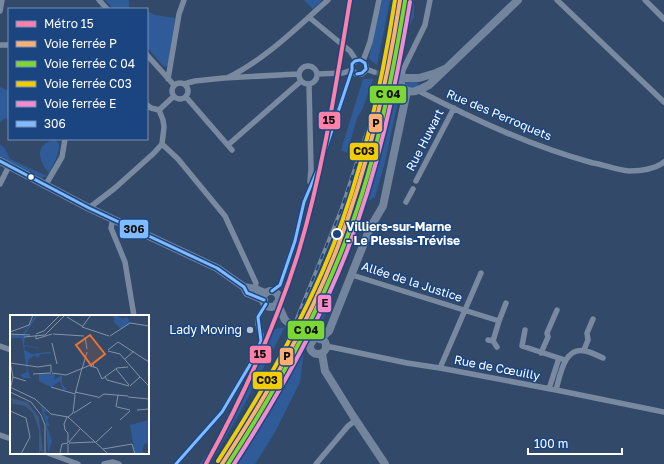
<svg xmlns="http://www.w3.org/2000/svg" width="664" height="464" font-family="'Golos Text',sans-serif">
<style>
.green{fill:#2f5c99}
.lines{fill:none;stroke-linecap:round;stroke-linejoin:round}
.minor-tunnel{stroke:#516480;stroke-width:5.5;stroke-dasharray:5.5 3;stroke-linecap:butt}
.minor{stroke:#7889a0;stroke-width:5.5}
.secondary{stroke:#73849d;stroke-width:8}
.rail-casing{stroke:#798aa0;stroke-width:3.5}
.rail{stroke:#1b4581;stroke-width:2;stroke-dasharray:6;stroke-linecap:butt}
.bus-1-casing{stroke:#1b4581;stroke-width:6}
.bus-1{stroke:#80baff;stroke-width:3}
.rail-1-casing{stroke:#1b4581;stroke-width:7}
.rail-2-casing{stroke:#1b4581;stroke-width:7}
.rail-3-casing{stroke:#1b4581;stroke-width:7}
.rail-4-casing{stroke:#1b4581;stroke-width:7}
.rail-1{stroke:#fcaf74;stroke-width:4}
.rail-2{stroke:#7cd733;stroke-width:4}
.rail-3{stroke:#f2cc05;stroke-width:4}
.rail-4{stroke:#f28ccd;stroke-width:4}
.metro-1-casing{stroke:#1b4581;stroke-width:7}
.metro-1{stroke:#ff80a8;stroke-width:4}
.bus-dot{fill:#fff;stroke:#1b4581;stroke-width:1.5}
.stop-dot{fill:#1b4581;stroke:#fff;stroke-width:2}
.poi-dot{fill:#b7bfcb;stroke:#1b4581;stroke-width:1.5}
.labels{text-anchor:middle;stroke-width:3;stroke-linejoin:round;paint-order:stroke}
.street-label{font-size:12px;fill:#fff;stroke:#1b4581}
.stop-label{font-size:12px;font-weight:bold;fill:#fff;stroke:#1b4581;text-anchor:start}
.poi-label{font-size:12px;fill:#fff;stroke:#1b4581;text-anchor:end}
.inset-road{fill:none;stroke:#8492a6;stroke-width:1}
.view{fill:#eb7230;fill-opacity:0.15;stroke:#eb7230;stroke-width:2}
.inset-edge{fill:none;stroke:#fff;stroke-width:2}
.line-badge{stroke:#1b4581;stroke-width:1.5}
.pale-badge-label{font-size:11px;text-anchor:middle;font-weight:bold;fill:#111}
</style>
<rect width="100%" height="100%" fill="#32496a"/>
<!-- green -->
<path class="green" d="M105,0H129V7L130,9H113Z
M304,0H322L313,9Z
M382,0H390L377,65L369,59L370,53Z
M402,0H414V16L405,36L399,57L398,69L389,73L392,64Z
M147,11L155,15L175,18L168,66L164,67L147,47Z
M363,79H373L363,108L357,118L347,153L341,150Z
M388,81L393,86L397,106L385,162L375,197L368,201L358,218L352,216C366,171 380,127 388,81Z
M404,81L417,82L419,85V87L406,88Z
M0,87L9,91V120L7,118L2,120L0,123Z
M55,140L59,144C59,155 54,163 49,173C38,160 34,144 55,140Z
M0,145L4,147L10,159L47,176L41,178L30,171L29,174L0,158Z
M350,222L356,224L352,246L323,320C326,326 322,335 314,335C311,335 306,333 303,332L339,253Z
M285,327L242,409L210,464H200L226,427L229,420L226,417L235,404L275,329Z
M298,341L304,350L300,382L274,434L255,464H227L256,417Z"/>
<g class="lines">
<!-- minor-tunnel -->
<path class="minor-tunnel" d="M374,72L390,76"/>
<!-- minor -->
<path class="minor" d="M99,0L107,9
M557,0L664,102
M645,0L664,19
M0,11L2,0
M310,18L350,51L356,60
M0,45H9
M147,55L174,85
M363,61L370,42L379,0
M299 75a9 9 0 1 1 18 0a9 9 0 1 1-18 0Z
M366,69L374,72
M317,74L343,73L352,70
M390,76L400,80
M227,78C266,59 296,28 328,0
M402,78L403,70L425,25L430,0
M168,79L179,14L184,0
M172 91a8 8 0 1 1 16 0a8 8 0 1 1-16 0Z
M184,84L195,81L224,78L298,74
M309,84L311,169L310,182
M419,91C475,120 533,147 593,163C605,165 617,170 629,171C640,171 655,169 664,162
M186,97L232,150
M159,110L173,97
M162,144L178,159L225,216L256,283L255,289
M228,145L301,81
M416,181L454,108
M0,184L9,166
M45,186L62,157L65,139
M406,202L413,189
M89,208L115,188L154,153L162,144L164,127L163,120L159,110L151,108L147,105
M113,219L111,228L125,262L134,316
M352,275L499,321
M272,291L280,285L295,241L304,202L323,157L352,70V64L358,60C364,60 367,64 366,70L362,74H356L352,70
M525,330L522,346L565,360
M488,340L493,341L497,347
M493,341L499,321L506,303
M0,346L11,350
M326,348L331,347L407,363L440,368L556,390L664,412
M584,350L588,340L587,333L593,319
M541,353L548,337L547,333L557,310
M440,368L481,273
M549,389L559,358
M556,390C560,376 564,346 585,351C591,352 597,355 603,358
M0,435L11,439
M48,453L78,464
M104,464L113,462L119,464
M176,464L222,412L254,358L261,341V335L258,324V317L266,304
M316,464L348,426L356,420"/>
<!-- secondary -->
<path class="secondary" d="M445,69L436,73L419,78H402L400,80L402,88C413,95 418,90 429,85L518,0
M0,161L89,208L217,268L244,287L247,293L264,300
M244,287L255,289L265,293
M263 299a8 8 0 1 1 16 0a8 8 0 1 1-16 0Z
M277,303L285,320L312,342
M310 346a8 8 0 1 1 16 0a8 8 0 1 1-16 0Z
M320,339L329,331L370,228L383,206L407,91
M322,354L325,371L353,416L385,464"/>
<!-- rail casing -->
<g class="rail-casing">
<path id="rail" d="M242,434L264,392L295,323L341,210L369,125L382,78L394,2
M222,464L225,460"/>
</g>
<!-- rail -->
<use href="#rail" class="rail"/>
<!-- bus-1 casing -->
<g class="bus-1-casing">
<path id="bus-1" d="M0,161L89,208L217,268L244,287L247,293L264,300
M272,291L280,285L295,241L304,202L323,157L352,70V64L355,61L360,60L365,63L366,69L362,73L357,74
M176,464L222,412L254,358L261,341L258,317L266,304"/>
</g>
<!-- bus-1 -->
<use href="#bus-1" class="bus-1"/>
<!-- rail-1 casing -->
<g class="rail-1-casing">
<path id="rail-1" d="M222,464C267,395 309,323 338,246C368,166 387,84 400,0"/>
</g>
<!-- rail-2 casing -->
<g class="rail-2-casing">
<path id="rail-2" d="M228,464C272,396 312,326 342,250C374,171 391,85 405,1"/>
</g>
<!-- rail-3 casing -->
<g class="rail-3-casing">
<path id="rail-3" d="M218,461C262,393 303,322 333,246C364,167 382,83 395,0"/>
</g>
<!-- rail-4 casing -->
<g class="rail-4-casing">
<path id="rail-4" d="M234,464C278,396 318,326 347,251C378,171 396,86 410,2"/>
</g>
<!-- rail-1 -->
<use href="#rail-1" class="rail-1"/>
<!-- rail-2 -->
<use href="#rail-2" class="rail-2"/>
<!-- rail-3 -->
<use href="#rail-3" class="rail-3"/>
<!-- rail-4 -->
<use href="#rail-4" class="rail-4"/>
<!-- metro-1 casing -->
<g class="metro-1-casing">
<path id="metro-1" d="M206,464C243,397 275,327 298,254C323,171 336,85 350,0"/>
</g>
<!-- metro-1 -->
<use href="#metro-1" class="metro-1"/>
</g>
<!-- markers -->
<circle class="bus-dot" cx="31" cy="177" r="3.5"/>
<circle class="stop-dot" cx="337" cy="234" r="5"/>
<circle class="poi-dot" cx="250" cy="330" r="4"/>
<g class="labels">
<!-- street labels -->
<g class="street-label">
<text transform="translate(499 115) rotate(23)" y="4">Rue des Perroquets</text>
<text transform="translate(425 140) rotate(-63)" y="4">Rue Huwart</text>
<text transform="translate(412 282) rotate(18)" y="4">Allée de la Justice</text>
<text transform="translate(497 368) rotate(11)" y="4">Rue de Cœuilly</text>
</g>
<!-- stop labels -->
<g class="stop-label">
<text x="346" y="231">Villiers-sur-Marne<tspan x="346" dy="14">- Le Plessis-Trévise</tspan></text>
</g>
<!-- poi labels -->
<g class="poi-label">
<text x="242" y="334">Lady Moving</text>
</g>
</g>
<!-- overview -->
<g transform="translate(10 315)">
<rect width="139" height="139" fill="#32496a"/>
<path d="M28,0L15,19L14,30L36,34L28,33L27,36V33L15,31L14,35L22,39L38,37L44,38L31,39L27,43L25,40L19,44L17,53L22,67L20,63H14L10,60L17,57L12,23H0V19H13L16,15L12,14H17L25,1ZM106,0L113,4L117,2L120,8L111,14L103,6L105,3H102ZM29,58L45,59L44,65L52,60V69L57,75H53L50,66L41,72L29,66ZM30,90L37,97H34L36,101H39L37,106L40,110L37,111L42,126L38,139L36,107ZM139,105V130L135,128L132,135L135,139H125L123,129L126,128H123L120,110Z" fill="#2f5c99"/>
<path d="M0,83L17,87L29,102L33,139L31,136L29,139V115L23,98L15,91L0,88L3,87Z" fill="#3c5a85"/>
<path class="inset-road" d="M57,2L72,11M72,12L99,21M72,12L81,0M0,17L19,10L23,0M0,19L20,20M26,19L34,16L50,0M43,19L74,21M26,20V24L42,19M100,21L120,8L139,11M14,22L35,20L55,0M75,22L77,34M108,27L139,47M42,28L47,49M98,35L108,27M98,36L110,39L130,62M115,44L124,36M0,46L3,62L0,75M0,48L28,52L41,50V57M80,51L87,53L92,64L107,53L118,52M72,54L77,37M106,54L119,70M42,58L56,60L83,49L84,52M23,59L41,58M3,62L16,66M95,62L97,65L119,71M130,62L139,71M120,71L130,62M0,72L25,84L41,99L58,102L97,138M41,72L65,79M0,77L21,87L31,100L35,110V139M65,77L88,82M65,79L72,53M118,82L139,84M88,83L94,79L118,81M106,92L108,80M107,92L120,95M127,95L139,94M0,96L16,103L20,122L11,139M64,98L81,87M57,102L54,109L55,115L58,118V128M58,102L63,98L65,80M110,105L120,96M59,127L70,114M86,127L102,112M59,128L85,127M93,134L122,129L125,139M50,138L52,129L58,128M49,139H58V129"/>
<path class="view" d="M80,20L95,39L81,50L66,30Z"/>
<rect width="139" height="139" class="inset-edge"/>
</g>
<g class="line-badge">
<rect x="369" y="85" width="38" height="19" rx="4" fill="#7cd733"/>
<rect x="318" y="111" width="23" height="19" rx="4" fill="#ff80a8"/>
<rect x="368" y="113" width="15" height="20" rx="4" fill="#fcaf74"/>
<rect x="349" y="142" width="30" height="19" rx="4" fill="#f2cc05"/>
<rect x="119" y="219" width="30" height="20" rx="4" fill="#80baff"/>
<rect x="317" y="294" width="15" height="19" rx="4" fill="#f28ccd"/>
<rect x="287" y="320" width="38" height="20" rx="4" fill="#7cd733"/>
<rect x="249" y="345" width="23" height="19" rx="4" fill="#ff80a8"/>
<rect x="279" y="347" width="15" height="19" rx="4" fill="#fcaf74"/>
<rect x="252" y="371" width="31" height="19" rx="4" fill="#f2cc05"/>
</g>
<g class="pale-badge-label">
<text x="388" y="98">C 04</text>
<text x="329" y="124">15</text>
<text x="376" y="127">P</text>
<text x="364" y="155">C03</text>
<text x="134" y="233">306</text>
<text x="325" y="307">E</text>
<text x="306" y="334">C 04</text>
<text x="260" y="358">15</text>
<text x="287" y="360">P</text>
<text x="267" y="384">C03</text>
</g>
<!-- legend -->
<rect x="8" y="8" width="140" height="132" fill="#1b4581" stroke="#768fb3"/>
<rect x="16" y="21" width="20" height="6" fill="#ff80a8" stroke="#768fb3"/>
<text x="44" y="28" font-size="12" fill="#ffffff">Métro 15</text>
<rect x="16" y="41" width="20" height="6" fill="#fcaf74" stroke="#768fb3"/>
<text x="44" y="48" font-size="12" fill="#ffffff">Voie ferrée P</text>
<rect x="16" y="61" width="20" height="6" fill="#7cd733" stroke="#768fb3"/>
<text x="44" y="68" font-size="12" fill="#ffffff">Voie ferrée C 04</text>
<rect x="16" y="81" width="20" height="6" fill="#f2cc05" stroke="#768fb3"/>
<text x="44" y="88" font-size="12" fill="#ffffff">Voie ferrée C03</text>
<rect x="16" y="101" width="20" height="6" fill="#f28ccd" stroke="#768fb3"/>
<text x="44" y="108" font-size="12" fill="#ffffff">Voie ferrée E</text>
<rect x="16" y="121" width="20" height="6" fill="#80baff" stroke="#768fb3"/>
<text x="44" y="128" font-size="12" fill="#ffffff">306</text>
<!-- scale -->
<path d="M528 448v6h94v-6" fill="none" stroke="#ffffff" stroke-width="2"/>
<text x="534" y="448" font-size="12" fill="#ffffff" stroke="#1b4581" stroke-width="3" paint-order="stroke">100 m</text>
</svg>
